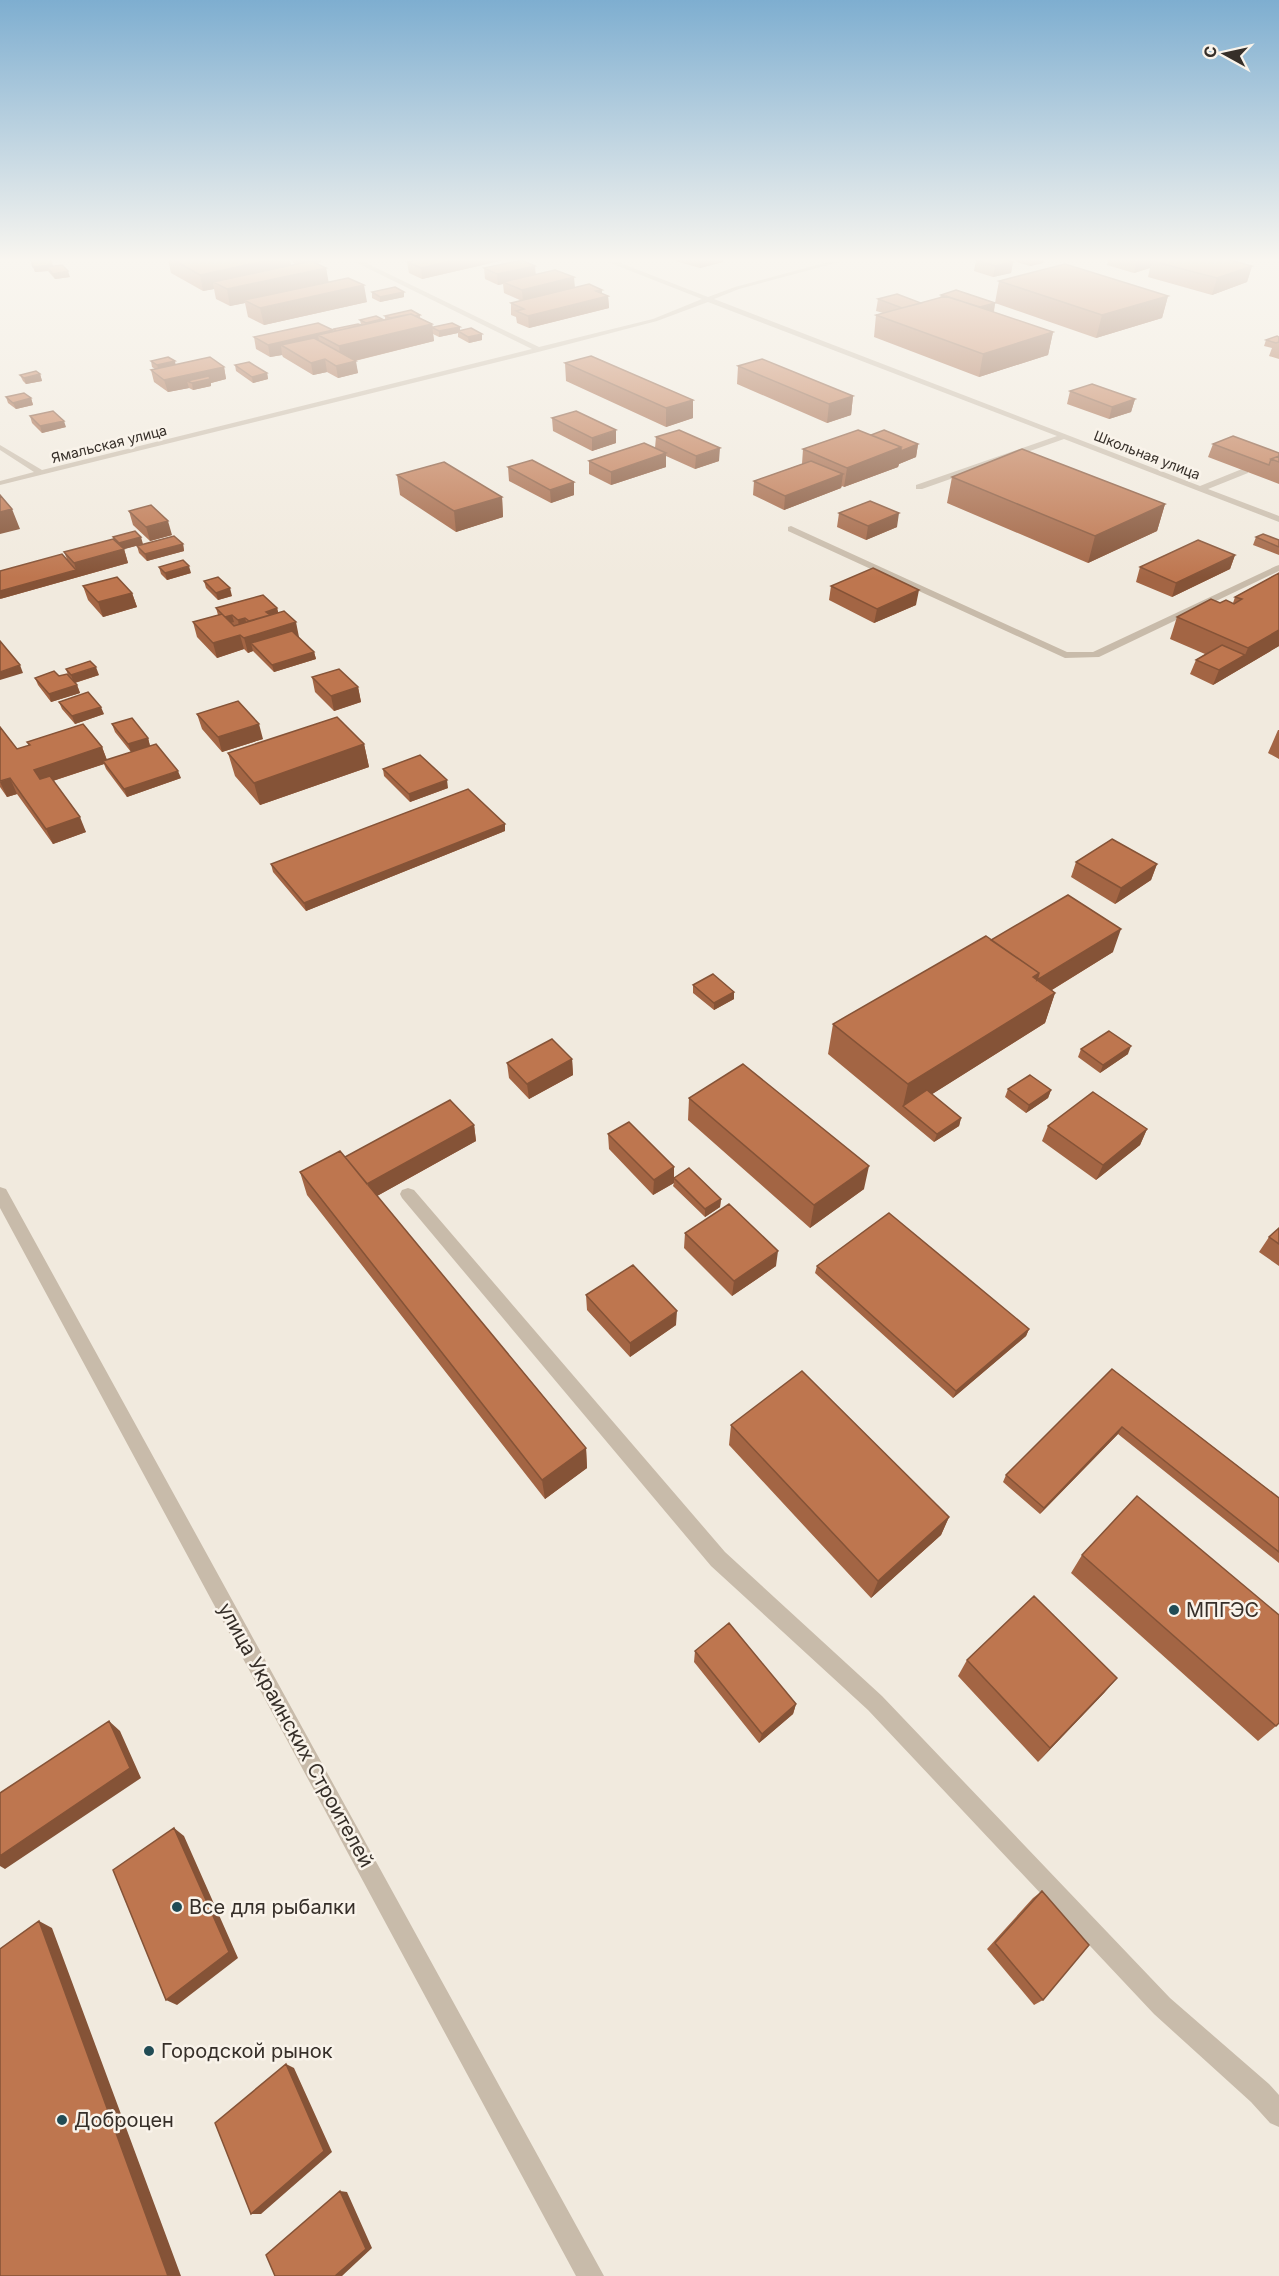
<svg xmlns="http://www.w3.org/2000/svg" width="1279" height="2276" font-family="Inter,sans-serif">
<style>
.lines{fill:none;stroke-linecap:round;stroke-linejoin:round}
.minor{fill:#c8bbaa;fill-rule:evenodd}
.wall{fill:#a36544}
.shaded-wall{fill:#855337}
.building{fill:#be764f;stroke:#855337;stroke-width:1.5}
.poi-dot{fill:#214c55;stroke:#f9f3ea;stroke-width:2}
.labels{text-anchor:middle;stroke-width:5;stroke-linejoin:round;paint-order:stroke}
.far-street-label{font-size:14px;fill:#362f29;stroke:#f9f3ea}
.near-poi-label{font-size:20px;fill:#362f29;stroke:#f9f3ea;text-anchor:start}
.near-street-label{font-size:20px;fill:#362f29;stroke:#f9f3ea}
</style>
<rect width="100%" height="100%" fill="#f1eade"/>
<g class="lines">
<!-- minor -->
<path class="minor" d="M349,259H358L539,347L653,319L702,299L600,259H610L708,297L735,287L839,259H851L739,289L714,299L1200,486L1242,469H1248V473L1208,489L1279,516V522L1064,439L922,489H916V485L1057,436L708,302L657,321L542,351L0,485V481L34,472L0,450V445L42,470L532,349Z
M791,526L1067,652H1093L1276,566L1279,565V571L1099,657L1065,658L788,531V527Z
M0,1187L6,1189L604,2276H576L0,1208Z
M408,1188L414,1190L725,1552L882,1696L1170,1998L1269,2084L1279,2095V2127L1270,2123L1251,2102L1154,2014L868,1710L711,1566L402,1198L400,1194L402,1190Z"/>
</g>
<!-- wall -->
<path class="wall" d="M168,259H290L291,266L296,264L293,263L292,259H320L321,262L316,263L326,268L328,282L367,302L264,325L248,317L245,303L230,306L216,299L214,289L203,291L171,273Z
M675,259H723V262L700,268L675,261Z
M1017,259H1044L1043,263L1030,266L1016,262Z
M1108,259H1227L1252,266L1247,282L1212,295L1148,277L1150,268L1134,273L1107,265Z
M31,260L53,266L70,277L55,279L48,271L35,272Z
M504,260L422,279L409,273L407,262Z
M976,260L1013,262L1011,273L993,277L974,271Z
M484,268L536,274L575,288L602,290V294L608,296L609,308L529,328L517,323L516,317L511,315V303L522,301L504,293L503,284L498,285L485,279Z
M999,281L1168,296L1162,318L1096,338L995,303Z
M372,292H404V297L380,302L372,298Z
M941,295L995,303L994,312L1053,332L1048,355L979,377L874,337L876,315L883,313L876,311L878,299L921,303L940,298Z
M420,315V318L432,324L433,327H460V330L482,340L469,343L458,337V333L439,337L433,334L434,341L355,361L358,373L338,378L327,372L313,375L283,357L282,355L270,357L256,349L254,337L333,331H334V329L361,325L360,320L382,319V320L385,319V316Z
M1279,337V359L1269,356L1272,348L1264,346L1266,340Z
M151,361L176,365L224,367L226,379L211,383V386L193,390L189,388L168,392L154,382L151,370L155,369L152,367Z
M565,363L693,400V418L666,427L566,381Z
M235,365L267,373L268,379L253,383L236,371Z
M738,366L853,396L851,415L827,423L737,384Z
M40,374L42,381L26,384L23,381L20,375Z
M1070,391L1135,399L1131,412L1109,419L1067,404Z
M6,397L31,398L33,405L16,409L8,403Z
M30,416L66,427L42,433L32,423Z
M552,418L616,443L592,451L553,431Z
M871,435L918,444L916,457L899,464L898,467L844,487L842,486L841,488L784,510L753,495L754,481L802,464L803,449Z
M656,437L719,461L695,469L666,456V467L611,485L589,474V461L655,448Z
M1213,444L1279,453V484L1208,457Z
M508,467L574,495L551,503L509,481Z
M397,475L502,497L503,517L456,532L400,495Z
M952,477L1165,504L1157,531L1088,563L947,503Z
M129,511L172,535L150,541L133,525Z
M839,513L897,527L866,540L837,527Z
M113,537L143,544L124,549L128,563L0,599L67,559L64,552L114,539Z
M1256,537L1279,540V555L1253,545Z
M183,544L184,551L147,561L139,553L137,546Z
M1235,555L1230,569L1172,597L1136,582L1140,567Z
M159,567L191,573L167,580L161,574Z
M1279,573V646L1213,685L1190,674L1196,660L1205,654L1170,639L1177,617L1233,603L1235,597Z
M204,581L232,596L218,600L206,588Z
M83,586L132,593L137,607L103,617L88,600Z
M831,586L916,605L874,623L829,600Z
M216,608H277L278,612L299,637H298L314,652L316,659L274,672L253,651L248,653L244,649L217,658L197,637L193,622L218,615Z
M66,669L99,675L75,683L77,685L80,693L51,702L38,685L35,678L59,676L68,675Z
M312,677L358,687L361,702L334,711L315,692Z
M59,702L104,714L75,724L62,709Z
M197,714L263,739L222,752L202,729Z
M112,724L148,738L150,746L131,752L115,732Z
M0,727L17,749L29,746L27,742L102,747L107,760L181,778L127,797L106,769L104,764L53,781L86,832L53,844L17,794L7,797L0,787Z
M1278,730H1279V759L1268,753Z
M364,744L369,767L260,805L235,776L228,753Z
M383,769L448,788L410,802L384,776Z
M505,831L306,911L273,872L271,864Z
M1076,862L1157,864L1151,880L1115,904L1071,877Z
M991,940L1113,952L1052,990L1055,993L1045,1023L932,1094L961,1118L959,1126L934,1142L828,1054L833,1024Z
M693,985L734,992V999L714,1010L693,993Z
M1081,1049L1128,1054L1100,1073L1078,1057Z
M572,1059L573,1075L529,1099L509,1078L507,1063Z
M1008,1089L1051,1090L1048,1098L1026,1113L1005,1097Z
M689,1098L864,1189L810,1228L688,1120Z
M474,1125L476,1141L377,1196L586,1448L587,1468L545,1499L307,1195L300,1172L345,1157Z
M1048,1126L1147,1129L1140,1145L1096,1180L1042,1141Z
M608,1134L674,1178L721,1199L720,1207L705,1217L673,1186L674,1183L653,1195L609,1149Z
M1279,1228V1266L1259,1252L1269,1237Z
M685,1233L776,1266L732,1296L684,1248Z
M817,1266L1029,1329L1026,1336L953,1398L815,1273Z
M586,1295L676,1325L630,1357L587,1310Z
M1112,1369L1279,1498V1563L1118,1434L1040,1514L1003,1482L1006,1475Z
M731,1425L949,1517L941,1535L871,1598L729,1445Z
M1082,1555L1276,1726L1258,1741L1071,1573Z
M695,1651L796,1704L793,1714L759,1743L694,1662Z
M967,1660L1117,1678L1104,1693L1038,1762L958,1676Z
M1042,1891L1043,2000L1034,2005L987,1949L1033,1898Z"/>
<!-- shaded-wall -->
<path class="shaded-wall" d="M274,259H290L292,273L213,282L214,289L203,291L200,275Z
M308,259H320L321,262L301,267L300,261Z
M458,259H504V260L422,279L421,268Z
M700,259H723V262L700,268Z
M1036,259H1044L1043,263L1030,266L1031,261Z
M1145,259H1169L1152,261L1150,268L1134,273L1137,262Z
M1013,262L1011,273L993,277L995,266Z
M52,265L54,270L47,267L48,271L35,272L33,267Z
M535,266L536,277L503,282V284L498,285L497,274Z
M1252,266L1247,282L1212,295L1217,278Z
M326,268L329,284L244,300L245,303L230,306L227,289Z
M68,271L70,277L55,279L53,274Z
M574,277L575,288L523,301L522,290Z
M364,285L367,302L264,325L260,308Z
M602,290V298L608,296L609,308L529,328L528,316Z
M404,292V297L380,302V297Z
M1168,296L1162,318L1096,338L1102,315Z
M995,303L993,315L979,308Z
M432,324L434,341L341,364L339,346Z
M460,327V332L458,331V333L439,337V331Z
M333,330L335,342L318,335L320,346L281,345L282,355L270,357L268,345Z
M1053,332L1048,355L979,377L983,354Z
M482,334V340L469,343L468,337Z
M325,359L327,372L313,375L311,363Z
M175,361L176,367L159,371L157,365Z
M356,361L358,373L338,378L336,366Z
M224,367L226,379L211,383V386L193,390L192,383L187,381L189,388L168,392L164,380Z
M267,373L268,379L253,383L252,377Z
M40,374L42,381L26,384L24,378Z
M853,396L851,415L827,423L829,404Z
M31,398L33,405L16,409L13,403Z
M1135,399L1131,412L1109,419L1112,407Z
M693,400V418L666,427V408Z
M64,421L66,427L42,433L40,426Z
M616,430V443L592,451V438Z
M918,444L916,457L899,464L898,467L844,487L847,468L901,447Z
M720,448L719,461L695,469L696,456Z
M666,453V467L611,485V472Z
M843,474L841,488L784,510L785,496Z
M574,482V495L551,503L550,490Z
M502,497L503,517L456,532L454,511Z
M1165,504L1157,531L1088,563L1095,536Z
M12,509L20,529L0,534V512Z
M899,513L897,527L866,540L868,526Z
M168,521L172,535L150,541L146,527Z
M141,537L143,544L121,550L119,543Z
M183,544L184,551L147,561L145,554Z
M124,549L128,563L0,599V591L76,570L74,563Z
M1235,555L1230,569L1172,597L1176,583Z
M189,566L191,573L167,580L165,573Z
M230,588L232,596L218,600L216,593Z
M919,590L916,605L874,623L877,609Z
M132,593L137,607L103,617L98,602Z
M277,608L279,616L268,619L266,612Z
M232,615L234,622L227,624L225,617Z
M245,618L247,625L239,627L238,620Z
M296,622L299,637L257,650L251,643L253,651L248,653L244,638Z
M1279,630V646L1213,685L1219,670L1245,655L1248,648Z
M240,635L244,649L217,658L213,643Z
M314,652L316,659L274,672L272,665Z
M20,665L23,673L0,680V672Z
M96,667L99,675L74,683L71,675Z
M77,685L80,693L51,702L49,694Z
M358,687L361,702L334,711L331,696Z
M101,707L104,714L75,724L72,716Z
M259,724L263,739L222,752L218,737Z
M148,738L150,746L131,752L128,744Z
M364,744L369,767L260,805L254,783Z
M102,747L108,763L103,761L104,764L40,785L34,770Z
M178,771L181,778L127,797L124,789Z
M10,778L17,794L7,797L0,782Z
M447,780L448,788L410,802L409,794Z
M80,817L86,832L53,844L46,829Z
M505,824V831L306,911L304,903Z
M1157,864L1151,880L1115,904L1121,888Z
M1121,929L1113,952L1024,1007L1033,977Z
M734,992V999L714,1010V1003Z
M1055,993L1045,1023L907,1110L903,1106L908,1084Z
M1131,1046L1128,1054L1100,1073L1103,1065Z
M572,1059L573,1075L529,1099L527,1084Z
M1051,1090L1048,1098L1026,1113L1029,1105Z
M961,1118L959,1126L934,1142L937,1134Z
M474,1125L476,1141L368,1201L364,1185Z
M1147,1129L1140,1145L1096,1180L1103,1165Z
M869,1166L864,1189L810,1228L814,1205Z
M674,1167V1183L653,1195L654,1180Z
M721,1199L720,1207L705,1217V1209Z
M778,1251L776,1266L732,1296L734,1281Z
M677,1311L676,1325L630,1357V1343Z
M1029,1329L1026,1336L953,1398L956,1391Z
M1122,1427L1118,1434L1040,1514L1044,1508Z
M586,1448L587,1468L545,1499L542,1480Z
M949,1517L941,1535L871,1598L878,1581Z
M1117,1678L1104,1693L1038,1762L1050,1748Z
M796,1704L793,1714L759,1743L762,1734Z
M109,1721L120,1731L141,1778L5,1869L0,1866V1856Z
M174,1828L184,1836L238,1958L177,2005L166,2000Z
M39,1921L52,1928L181,2276H168Z
M286,2064L294,2068L332,2152L261,2214H251Z
M340,2191L347,2192L372,2248L342,2276H335Z"/>
<!-- building -->
<path class="building" d="M50,259L52,265L33,267L31,260Z
M172,259H274L200,275Z
M419,259H458L421,268L407,262Z
M978,259H1006L1013,262L995,266L976,260Z
M1128,259H1145L1137,262Z
M1156,259H1227L1252,266L1217,278L1152,261Z
M522,260L535,266L497,274L484,268Z
M311,261L326,268L227,289L213,282Z
M1065,264L1168,296L1102,315L999,281Z
M62,265L68,271L53,274L47,267Z
M555,270L574,277L522,290L503,282Z
M348,278L364,285L260,308L244,300Z
M589,284L602,290L596,291L608,296L528,316L516,311L524,309L511,303Z
M395,287L404,292L380,297L372,292Z
M956,290L995,303L980,307L941,295Z
M897,294L921,303L902,308L878,299Z
M946,296L1053,332L983,354L876,315Z
M411,310L420,315L415,316L411,314L390,318L385,316Z
M411,314L432,324L339,346L318,335Z
M376,316L382,319L366,323L360,320Z
M318,323L333,330L268,345L254,337Z
M452,323L460,327L439,331L433,328V327Z
M358,324L361,325L336,331L334,329Z
M471,328L482,334L468,337L458,331Z
M1277,336L1279,337V342L1276,343L1266,340Z
M314,338L356,361L336,366L325,359L311,363L281,345Z
M591,356L693,400L666,408L565,363Z
M168,357L175,361L157,365L151,361Z
M210,357L224,367L164,380L151,370Z
M762,359L853,396L829,404L738,366Z
M249,362L267,373L252,377L235,365Z
M36,371L40,374L24,378L20,375Z
M209,376L210,379L192,383L187,381Z
M1092,384L1135,399L1112,407L1070,391Z
M24,393L31,398L13,403L6,397Z
M53,411L64,421L40,426L30,416Z
M576,411L616,430L592,438L552,418Z
M679,430L720,448L696,456L656,437Z
M858,430L901,447L847,468L803,449Z
M884,430L918,444L901,451V447L871,435Z
M1233,436L1279,453V456L1271,459L1269,465L1213,444Z
M644,443L666,453L611,472L589,461Z
M1022,449L1165,504L1095,536L952,477Z
M1279,456V462L1271,459Z
M532,460L574,482L550,490L508,467Z
M811,461L843,474L785,496L754,481Z
M444,462L502,497L454,511L397,475Z
M0,495L12,509L0,512Z
M870,501L899,513L868,526L839,513Z
M151,505L168,521L146,527L129,511Z
M135,531L141,537L119,543L113,537Z
M1263,534L1279,540V547L1256,537Z
M174,536L183,544L145,554L137,546Z
M113,539L124,549L74,563L64,552Z
M1198,540L1235,555L1176,583L1140,567Z
M62,554L76,570L0,591V571Z
M183,560L189,566L165,573L159,567Z
M873,568L919,590L877,609L831,586Z
M1279,573V630L1248,648L1177,617L1211,599L1220,603L1226,600L1234,604L1242,599L1235,597Z
M117,577L132,593L98,602L83,586Z
M218,577L230,588L216,593L204,581Z
M263,595L277,608L266,612L270,615L249,621L245,618L238,620L232,615L225,617L216,608Z
M284,611L296,622L244,638L240,635L213,643L193,622L222,614L234,626Z
M292,631L314,652L272,665L251,643Z
M0,641L20,665L0,672Z
M1222,645L1245,655L1219,670L1196,660Z
M90,661L96,667L71,675L66,669Z
M339,669L358,687L331,696L312,677Z
M54,671L59,676L67,674L77,685L49,694L35,678Z
M88,692L101,707L72,716L59,702Z
M238,701L259,724L218,737L197,714Z
M337,717L364,744L254,783L228,753Z
M132,718L148,738L128,744L112,724Z
M83,724L102,747L34,770L40,779L50,776L80,817L46,829L10,778L0,781V727L17,749L30,745L27,742Z
M156,744L178,771L124,789L103,761Z
M420,755L447,780L409,794L383,769Z
M468,789L505,824L304,903L271,864Z
M1112,839L1157,864L1121,888L1076,862Z
M1068,895L1121,929L1037,980L1039,973L991,940Z
M986,936L1039,973L1033,977L1055,993L908,1084L833,1024Z
M713,974L734,992L714,1003L693,985Z
M1109,1031L1131,1046L1103,1065L1081,1049Z
M552,1039L572,1059L527,1084L507,1063Z
M743,1064L869,1166L814,1205L689,1098Z
M1030,1075L1051,1090L1029,1105L1008,1089Z
M927,1090L961,1118L937,1134L903,1106Z
M1093,1092L1147,1129L1103,1165L1048,1126Z
M450,1100L474,1125L367,1184L345,1157Z
M629,1122L674,1167L654,1180L608,1134Z
M340,1151L586,1448L542,1480L300,1172Z
M689,1168L721,1199L705,1209L674,1178Z
M729,1204L778,1251L734,1281L685,1233Z
M889,1213L1029,1329L956,1391L817,1266Z
M1279,1228V1244L1269,1237Z
M633,1265L677,1311L630,1343L586,1295Z
M1112,1369L1279,1498V1552L1122,1427L1044,1508L1006,1475Z
M802,1371L949,1517L878,1581L731,1425Z
M1137,1496L1279,1615V1723L1276,1726L1082,1555Z
M1034,1596L1117,1678L1050,1748L967,1660Z
M729,1623L796,1704L762,1734L695,1651Z
M109,1721L130,1768L0,1856V1793Z
M174,1828L229,1952L166,2000L113,1870Z
M1042,1891L1089,1945L1043,2000L995,1943Z
M39,1921L168,2276H0V1949Z
M286,2064L324,2151L251,2214L215,2123Z
M340,2191L366,2249L335,2276H275L266,2255Z"/>
<!-- sky -->
<linearGradient id="sky" x2="0" y2="1"><stop stop-color="#7eaed0"/><stop offset="0.45" stop-color="#f9f6f0"/><stop offset="1" stop-color="#f9f6f0" stop-opacity="0"/></linearGradient>
<rect width="1279" height="578" fill="url(#sky)"/>
<!-- markers -->
<g class="poi-dot">
<circle cx="1174" cy="1610" r="6"/>
<circle cx="177" cy="1907" r="6"/>
<circle cx="149" cy="2051" r="6"/>
<circle cx="62" cy="2120" r="6"/>
</g>
<g class="labels">
<!-- far-street labels -->
<g class="far-street-label">
<text transform="translate(109 444) rotate(-14)" y="5">Ямальская улица</text>
<text transform="translate(1147 455) rotate(21)" y="5">Школьная улица</text>
</g>
<!-- near-poi labels -->
<g class="near-poi-label">
<text x="1186" y="1617">МПГЭС</text>
<text x="189" y="1914">Все для рыбалки</text>
<text x="161" y="2058">Городской рынок</text>
<text x="74" y="2127">Доброцен</text>
</g>
<!-- near-street labels -->
<g class="near-street-label">
<text transform="translate(296 1735) rotate(61)" y="7">улица Украинских Строителей</text>
</g>
</g>
<!-- north arrow -->
<g transform="translate(1225 54) rotate(278)" stroke="#f9f3ea" stroke-width="4.5" paint-order="stroke">
<path d="M0-4.5L10 22L0 15L-10 22Z" fill="#362f29"/>
<text y="-9" font-size="16" font-weight="bold" text-anchor="middle" fill="#362f29">С</text>
</g>
</svg>
